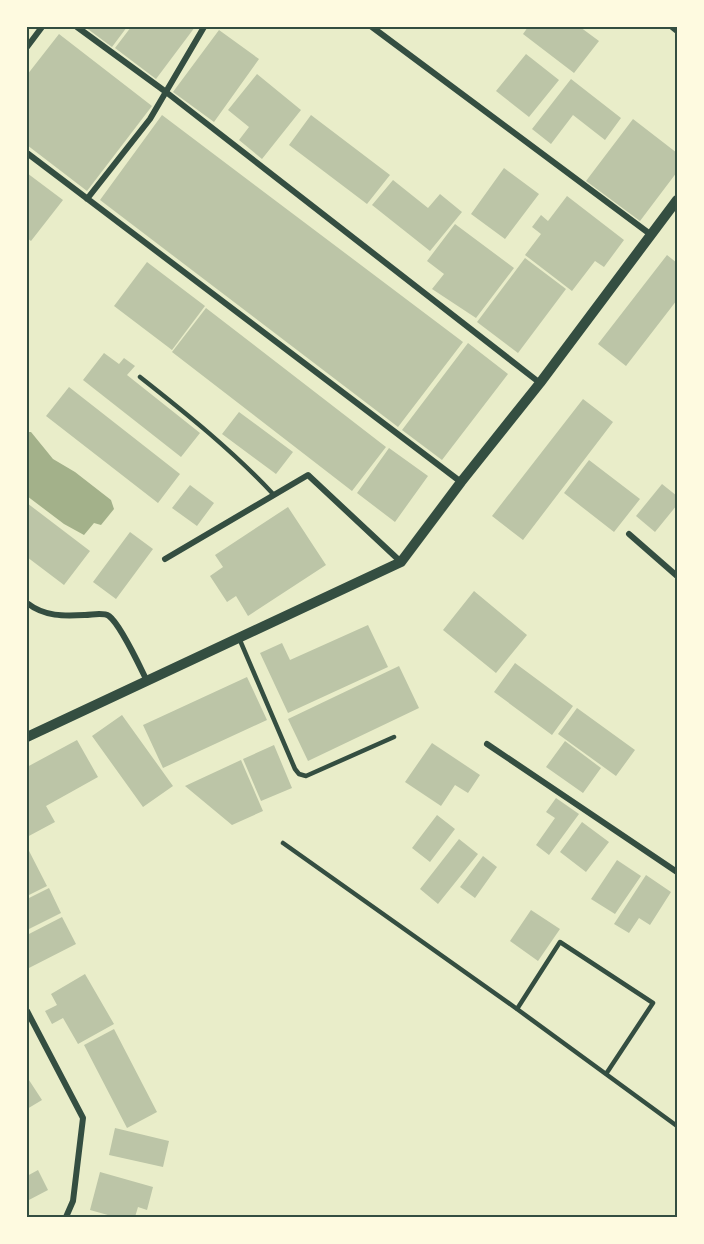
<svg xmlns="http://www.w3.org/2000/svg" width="704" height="1244" font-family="'Nunito Sans',sans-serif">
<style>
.water{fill:#a3b18a}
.building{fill:#bcc5a7}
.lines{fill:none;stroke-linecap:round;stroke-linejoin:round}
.service{stroke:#344e41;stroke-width:4.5}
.minor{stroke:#344e41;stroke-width:6}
.tertiary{stroke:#344e41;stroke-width:10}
.neatline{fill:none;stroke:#344e41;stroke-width:2}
</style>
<rect width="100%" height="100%" fill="#e9edc9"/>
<!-- water -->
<path class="water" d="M27,432H31L53,459L75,472L111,500L114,509L101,525L94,523L84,535L64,524L27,496Z"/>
<!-- building -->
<path class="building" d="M85,27H127L112,47Z
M131,27H195L156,79L115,48Z
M528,27H580L599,41L574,73L523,34Z
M219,30L259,59L214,122L173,92Z
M59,34L152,106L87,191L27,145V75Z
M526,54L559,80L529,117L496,91Z
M257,74L301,110L262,159L239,140L249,127L228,110Z
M571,79L621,118L605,140L573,115L551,144L532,129Z
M162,115L463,342L398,427L100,200Z
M311,115L390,175L367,204L289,145Z
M633,119L677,153V172L640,221L586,181Z
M504,168L539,194L505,239L471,214Z
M27,173L63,200L31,241L27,238Z
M393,180L428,208L440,194L462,212L430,251L372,205Z
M567,196L624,240L604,267L595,261L572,291L525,255L541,234L532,227L541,215L548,221Z
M455,224L514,268L476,318L432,289L444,274L427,261Z
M667,255L677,263V300L626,366L598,344Z
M525,258L566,289L518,353L477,322Z
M147,262L205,306L172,350L114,306Z
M206,308L386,447L352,491L172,352Z
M468,343L508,374L442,460L402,430Z
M104,353L119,364L124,358L135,366L127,375L200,433L181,457L83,380Z
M69,387L180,474L158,503L46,416Z
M583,399L613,422L523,540L492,516Z
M239,412L293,452L276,474L222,434Z
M389,448L428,476L395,522L357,493Z
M589,460L640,499L614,532L564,493Z
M662,484L677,496V505L655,532L636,516Z
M190,485L214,503L197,526L172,508Z
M27,503L90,551L64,585L27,557Z
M288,507L326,565L248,616L236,596L227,602L210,576L223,567L215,555Z
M130,532L153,549L116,599L93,582Z
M474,591L527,635L496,673L443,630Z
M368,625L388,667L288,713L260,653L282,643L290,660Z
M515,663L573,706L552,735L494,692Z
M399,666L419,708L308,761L288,719Z
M247,677L267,720L163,768L143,725Z
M577,708L635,750L616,776L558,734Z
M122,715L173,786L143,807L92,736Z
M77,740L98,777L46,806L55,822L27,837V767Z
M565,741L601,768L583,793L546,767Z
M432,743L480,775L468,793L455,785L441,806L405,782Z
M274,745L292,788L261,801L243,759Z
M241,760L263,811L232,825L185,786Z
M556,798L579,814L549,855L536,845L555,818L546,812Z
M437,815L455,829L430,862L412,848Z
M582,822L609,842L586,872L560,852Z
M459,839L478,854L438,904L420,889Z
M27,847L47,886L27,896Z
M483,856L497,867L475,898L460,887Z
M617,860L641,876L615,914L591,899Z
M646,875L671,892L650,925L639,918L629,933L614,924Z
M49,888L61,913L27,930V899Z
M531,910L560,929L538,961L510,941Z
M62,917L76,944L27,969V935Z
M85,974L114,1024L78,1044L63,1018L52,1024L45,1011L57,1005L51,994Z
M114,1029L157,1112L127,1128L84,1045Z
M27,1077L42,1100L27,1109Z
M115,1128L169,1141L163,1167L109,1155Z
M38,1170L48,1190L27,1201V1176Z
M100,1172L153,1187L147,1210L138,1207L135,1217H115L90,1210Z"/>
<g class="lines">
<!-- service -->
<path class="service" d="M140,377C187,414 233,451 274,495
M239,638L295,769L299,774L306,776L394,737
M283,843L517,1009L677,1126
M517,1009L560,942L653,1003L606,1074"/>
<!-- minor -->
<path class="minor" d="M77,27L166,92L540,383
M372,27L650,234
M672,27L677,31
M27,47L42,27
M27,153L461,482
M87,199L150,119L204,27
M629,534L677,576
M165,559L308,475L401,562
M27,603C45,617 64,616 85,615C92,615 103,612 109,616C121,625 140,667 147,681
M487,744L677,872
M27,1011L83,1118L73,1201L66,1217"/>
<!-- tertiary -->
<path class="tertiary" d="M27,737L401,562L461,482L540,383L677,200"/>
</g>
<!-- border -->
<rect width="704" height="1244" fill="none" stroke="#fefae0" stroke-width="57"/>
<rect x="28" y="28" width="648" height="1188" class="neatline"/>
</svg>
